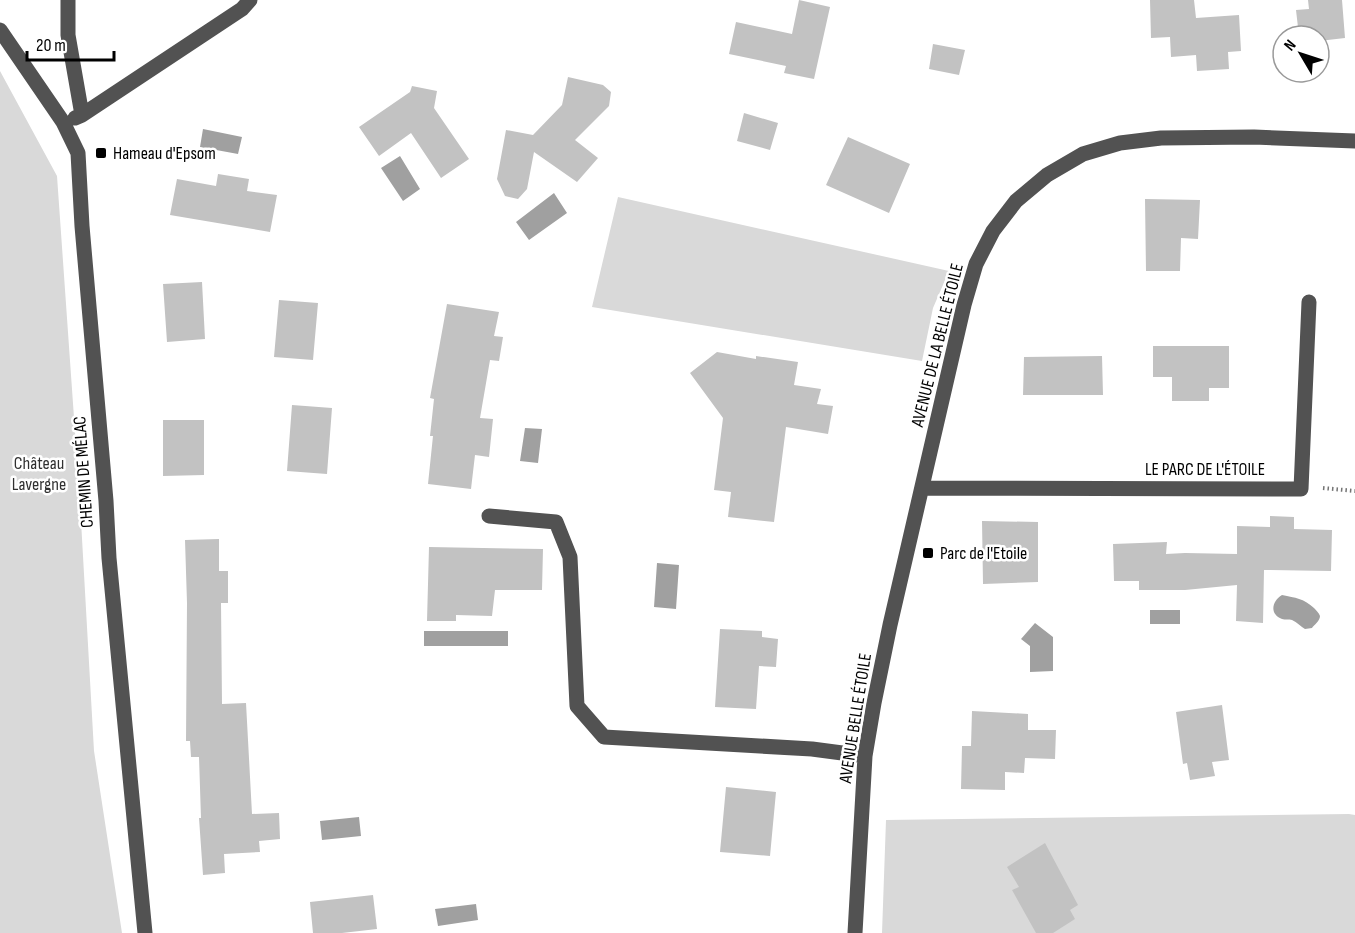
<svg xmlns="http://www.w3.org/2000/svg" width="1355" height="933" font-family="'Sofia Sans Condensed',sans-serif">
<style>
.green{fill:#d9d9d9}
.water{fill:#a0a0a0}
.building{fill:#c2c2c2}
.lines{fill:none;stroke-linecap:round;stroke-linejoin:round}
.path{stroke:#747474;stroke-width:4;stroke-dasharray:1.5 3;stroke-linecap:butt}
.minor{stroke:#525252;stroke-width:15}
.poi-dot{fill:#000;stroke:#fff;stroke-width:2}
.labels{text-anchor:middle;stroke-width:5;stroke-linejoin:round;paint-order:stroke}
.poi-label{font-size:18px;fill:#000;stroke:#fff;text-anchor:start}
.street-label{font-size:18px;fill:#000;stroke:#fff}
.park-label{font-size:18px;fill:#303030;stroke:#fff}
</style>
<rect width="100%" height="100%" fill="#fff"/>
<!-- green -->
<path class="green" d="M0,71L57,176L80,503L94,751L122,933H0Z
M618,197L949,271L933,308L922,361L592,307Z
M1349,814L1355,815V933H882L886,820Z"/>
<!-- water -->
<path class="water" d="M203,129L242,137L238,154L200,147Z
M400,156L420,189L403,201L381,168Z
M554,193L567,213L529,240L516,222Z
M525,428L542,429L538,463L520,461Z
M657,563L679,565L676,609L654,607Z
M1282,595C1296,598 1303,598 1314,608C1316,610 1319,613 1320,616C1320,621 1314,625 1312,628L1305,629C1301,627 1297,622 1292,620C1289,619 1285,620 1282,619C1269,614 1272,601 1282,595Z
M1150,610H1180V624H1150Z
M1035,623L1053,637V671L1030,672V646L1021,639Z
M424,631H508V646H424Z
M359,817L361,836L322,840L320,821Z
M476,904L478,920L438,926L435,909Z"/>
<!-- building -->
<path class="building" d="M799,0L830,7L814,79L784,73L786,66L729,54L736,22L792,34Z
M1150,0H1194L1196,18L1239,15L1241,51L1228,52L1229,69L1197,71L1196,55L1171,57L1170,37L1151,38Z
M1308,0H1342L1345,38L1319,41V36H1299L1296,10L1309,9Z
M933,44L965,50L959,75L929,69Z
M568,77L603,85L611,92L609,106L575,140L598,158L577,182L534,152L527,189L518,199L505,196L497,179L506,130L533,135L562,105Z
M412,86L437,91L434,108L469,159L441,178L411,133L379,156L359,127L410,92Z
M744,113L778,123L770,150L737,141Z
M848,137L910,164L889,213L826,185Z
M218,174L249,179L247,191L277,195L270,232L170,215L177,179L216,186Z
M1145,199L1200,200L1198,239L1181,238L1180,271H1146Z
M202,282L205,339L167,342L163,284Z
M279,300L318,303L313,360L274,357Z
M447,304L499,312L494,336L503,337L499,361L490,360L480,418L493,419L489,457L475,455L471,489L428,484L433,436H430L434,399L430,398Z
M1153,346H1229V388H1209V401H1172V377H1153Z
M717,352L756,359V356L798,362L794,385L821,389L817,404L833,406L828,434L786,427L774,522L728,517L731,492L714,490L723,418L690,373Z
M1102,356L1103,395H1023L1024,357Z
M292,405L332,408L327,474L287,471Z
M163,420H204V475L163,476Z
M1270,516L1294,517V529L1332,530L1331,571L1264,570L1263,623L1236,621L1237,585L1185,590H1139V581H1114L1113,544L1167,542L1166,554L1185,553L1237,554V526L1270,527Z
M982,521L1038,522V582L983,584Z
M219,539V571H228V603H221L222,704L246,703L252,814L279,813L280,839L259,841L260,852L224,854L225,873L203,875L199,818H201L199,757H191L190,741H186L187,603L185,540Z
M429,547L543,549L542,590H495L492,616L456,615V621H427Z
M720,629L762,631V637L778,639L776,667L759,666L756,709L715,707Z
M1222,705L1229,760L1212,762L1215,776L1190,780L1187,763L1183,764L1176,712Z
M972,711L1028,714V730H1056L1055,759L1025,758L1024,773L1005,772V790L961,789L962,746H971Z
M726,787L776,792L770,856L720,852Z
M1045,843L1078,905L1070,910L1075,919L1053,933H1036L1012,890L1019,887L1007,867Z
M373,895L377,929L342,933H313L310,902Z"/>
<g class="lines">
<!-- path -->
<path class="path" d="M1323,488L1355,491"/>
<!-- minor -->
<path class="minor" d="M68,0V35L82,115L75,118
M0,30L63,122L78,153L82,226L106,501L109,558L145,933
M82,115L242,9L250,0
M922,488L1301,489L1309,302
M489,516L556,522L570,557L577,706L604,737L812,749L865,756
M855,933L865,756L874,703L890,625L964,305L976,264L993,231L1016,201L1047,175L1083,154L1120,143L1161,138L1254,137L1355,141"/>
</g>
<!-- markers -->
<g class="poi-dot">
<rect x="95" y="147" width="12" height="12" rx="3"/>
<rect x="922" y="547" width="12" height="12" rx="3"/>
</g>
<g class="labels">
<!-- poi labels -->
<g class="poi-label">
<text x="113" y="159">Hameau d'Epsom</text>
<text x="940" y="559">Parc de l'Etoile</text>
</g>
<!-- street labels -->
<g class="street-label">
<text transform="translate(937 345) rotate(-76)" y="6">AVENUE DE LA BELLE ÉTOILE</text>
<text x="1205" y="475">LE PARC DE L'ÉTOILE</text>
<text transform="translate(83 472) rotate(-94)" y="6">CHEMIN DE MÉLAC</text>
<text transform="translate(855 718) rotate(-81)" y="6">AVENUE BELLE ÉTOILE</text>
</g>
<!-- park labels -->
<g class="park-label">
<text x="39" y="469">Château<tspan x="39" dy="21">Lavergne</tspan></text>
</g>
</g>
<!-- north arrow -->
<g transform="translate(1301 54) rotate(309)"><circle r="28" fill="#ffffff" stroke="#999999" stroke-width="1.5"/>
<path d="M0-4.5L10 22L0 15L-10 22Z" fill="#000000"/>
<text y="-9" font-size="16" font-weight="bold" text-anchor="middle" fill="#000000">N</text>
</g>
<!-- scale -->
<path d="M27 51v9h87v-9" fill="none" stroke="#000000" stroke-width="3"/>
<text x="36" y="51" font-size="18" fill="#000000" stroke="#ffffff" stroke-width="4.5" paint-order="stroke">20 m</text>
</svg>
